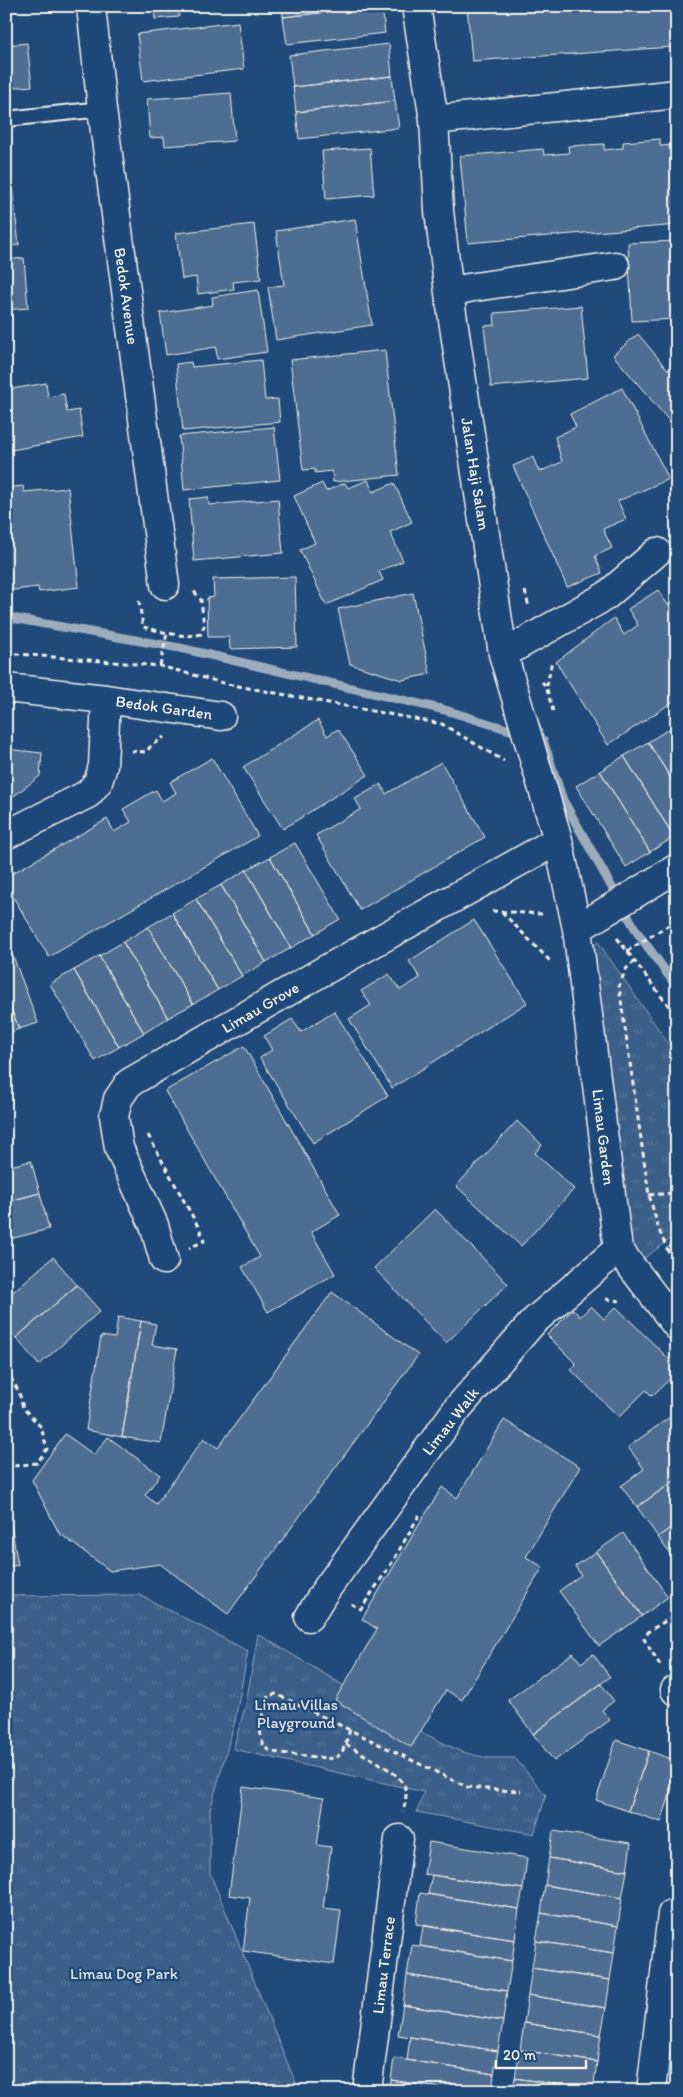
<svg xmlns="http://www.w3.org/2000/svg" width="683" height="2097" font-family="Itim,sans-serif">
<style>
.park{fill:url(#park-tufts);stroke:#97a8b8}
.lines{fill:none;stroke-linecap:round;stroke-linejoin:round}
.stream{stroke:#9cacbb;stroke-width:9}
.building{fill:#4d6e92;stroke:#f4f1e8}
.service-casing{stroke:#f4f1e8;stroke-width:18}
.minor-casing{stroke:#f4f1e8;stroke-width:31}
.path{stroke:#f4f1e8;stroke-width:3;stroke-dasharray:5 4;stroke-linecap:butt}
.service{stroke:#1f4a7a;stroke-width:14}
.minor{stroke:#1f4a7a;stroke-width:28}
.labels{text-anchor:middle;stroke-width:5;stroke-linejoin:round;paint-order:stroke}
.street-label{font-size:16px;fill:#f4f1e8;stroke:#1f4a7a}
.park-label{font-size:16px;fill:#e1e2de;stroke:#1f4a7a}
</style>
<defs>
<pattern id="park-tufts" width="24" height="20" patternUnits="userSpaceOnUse" patternTransform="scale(1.25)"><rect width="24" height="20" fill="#3a5f88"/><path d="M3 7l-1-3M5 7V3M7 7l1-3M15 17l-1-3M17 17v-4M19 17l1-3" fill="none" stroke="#577699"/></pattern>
</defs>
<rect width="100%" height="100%" fill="#1f4a7a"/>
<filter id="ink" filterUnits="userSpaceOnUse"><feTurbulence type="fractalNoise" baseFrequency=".02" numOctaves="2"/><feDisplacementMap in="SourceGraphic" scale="10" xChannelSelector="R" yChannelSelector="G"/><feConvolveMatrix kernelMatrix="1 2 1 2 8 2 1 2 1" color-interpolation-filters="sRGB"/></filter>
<g filter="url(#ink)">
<!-- park -->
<path class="park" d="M598,942L677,1056V1234L639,1262L623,1241L583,953Z
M140,1595L248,1651L235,1721L210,1810V1873L299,2091H6V1596Z
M258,1634L421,1732L462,1752L487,1758H515L546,1795L534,1834L417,1812L424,1792L233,1749L246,1704Z"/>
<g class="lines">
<!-- stream -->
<path class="stream" d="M6,617L180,648L445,710L523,734
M535,738L543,740L563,800L637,932L677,987"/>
</g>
<!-- building -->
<path class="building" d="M154,6H211L179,9V17L155,19Z
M282,6H378L283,17Z
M382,6L385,33L287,44L283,17Z
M467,6H677V74H675L672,47L472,61Z
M238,22L244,69L143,81L137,34Z
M27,43L32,86L6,88V45Z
M389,44L392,76L293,87L289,55Z
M392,76L395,101L296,112L293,87Z
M231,93L235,141L165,146L164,137L150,138L147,99Z
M395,101L399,128L299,139L296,112Z
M660,139V146L677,145V225L468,243L460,156L543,149L544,155L569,153L568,146L604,144V150L623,148V142Z
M370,148L374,195L326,199L322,151Z
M6,169H10L19,245L6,246Z
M355,219L372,325L276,340L268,287L284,285L276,231Z
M254,224L261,279L233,282L234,289L198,294L196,277L182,279L176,233Z
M677,241V319L632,321L628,243Z
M24,258L28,308L6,310V260Z
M258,290L267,352L217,359L216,347L166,355L160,313L213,305L212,297Z
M581,306L588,378L491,387L484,326L495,325L494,313Z
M638,334L668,370L677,363V430L613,355Z
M385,350L399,475L333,482L332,471L315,473V469L303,470L290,360Z
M261,360L265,400L278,399L280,422L183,431L176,364L191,362L192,367Z
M46,383L48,397L64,394L67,412L79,410L83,437L6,451V390Z
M622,388L669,479L618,501L626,519L603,529L612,548L595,556L602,573L567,587L513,466L533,457L539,472L562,462L555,437L576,427L570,414Z
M274,427L280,480L184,490L179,436Z
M368,480L373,492L394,483L412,522L390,532L403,561L379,571L383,580L326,605L300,550L315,543L294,496L322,483L326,491L345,483L348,488Z
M23,486L24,492L68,488L79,587L39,592L38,587L6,591V488Z
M208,497L209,505L278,499L283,553L194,561L189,499Z
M295,577L297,647L230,649L229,637H208L207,598L214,597L213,579Z
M658,590L668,605L677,599V699L608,745L556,662L614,618L624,635L638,625L628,609Z
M413,593L430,674L402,680L350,664L338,609Z
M318,720L327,736L338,729L368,775L283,829L243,767Z
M672,727L677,735V788L648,742Z
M648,742L677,788V836L674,837L624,756Z
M6,749L42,753L40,776L6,802Z
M624,756L674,837L650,852L600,771Z
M212,758L258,836L49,957L6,885V877L107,819L114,832L131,822L123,809L156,790L162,801L176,793L170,782Z
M441,762L485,837L360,910L316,835L361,809L355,799L381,784L386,794Z
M600,771L650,852L626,867L576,786Z
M295,843L340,919L315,934L270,857Z
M270,857L315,934L291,948L246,870Z
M246,870L291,948L266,962L221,885Z
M221,885L266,962L242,976L196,899Z
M196,899L242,976L218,990L172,913Z
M172,913L218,990L193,1004L148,927Z
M474,920L527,1003L392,1088L349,1019L371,1005L361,991L389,974L400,990L420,978L409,961Z
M148,927L193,1004L168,1018L123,942Z
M123,942L168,1018L144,1033L99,956Z
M13,956L38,1023L19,1029L6,996V958Z
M99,956L144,1033L119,1047L74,970Z
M74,970L119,1047L95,1061L50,984Z
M6,996L19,1029L6,1034Z
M334,1011L388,1096L313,1143L260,1058L272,1050L264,1036L292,1019L301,1032Z
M244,1046L340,1215L311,1232L335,1274L268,1312L242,1267L260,1257L165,1091Z
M517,1121L542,1145L535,1153L574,1189L521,1246L456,1186Z
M31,1161L40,1193L6,1202V1167Z
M40,1193L49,1229L6,1240V1202Z
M435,1209L508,1284L446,1343L374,1268Z
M53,1257L77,1285L16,1338L6,1327V1298Z
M77,1285L100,1311L39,1365L16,1338Z
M332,1292L418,1355L228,1614L160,1564L110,1571L59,1533L32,1480L65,1434L94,1455L108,1437L160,1475L145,1495L156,1504L204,1438L218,1448Z
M591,1306L604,1319L616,1307L677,1367V1372L652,1396L646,1390L619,1417L571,1370L576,1364L547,1335L573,1309L580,1317Z
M118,1317L141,1321L122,1437L86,1430L101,1336L115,1338Z
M141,1321L156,1324L152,1345L177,1349L161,1443L122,1437Z
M677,1412V1479L637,1507L621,1486L644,1469L628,1447Z
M504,1420L580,1467L526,1557L543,1567L462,1700L446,1690L411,1747L335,1700L377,1629L362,1619L442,1487L457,1498Z
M677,1479V1523L658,1537L637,1507Z
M6,1496L18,1565L6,1567Z
M677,1523V1564L658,1537Z
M623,1533L668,1597L642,1616L596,1552Z
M596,1552L642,1616L599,1646L559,1591L581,1575L575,1566Z
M573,1653L581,1663L593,1654L610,1677L533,1734L508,1700Z
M601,1684L614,1701L602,1710L610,1720L554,1761L533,1734Z
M616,1740L649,1751L628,1811L596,1800Z
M649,1751L677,1761V1774L661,1822L628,1811Z
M243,1787L324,1798L317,1845L331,1847L323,1908L341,1910L334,1964L243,1951L250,1898L229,1895Z
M553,1831L631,1843L627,1871L549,1858Z
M429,1842L527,1858L523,1889L424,1874Z
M549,1858L627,1871L622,1898L545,1885Z
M432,1875L523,1889L519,1909L428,1894Z
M545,1885L622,1898L618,1926L541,1913Z
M420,1893L519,1909L515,1940L416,1924Z
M541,1913L618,1926L614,1953L536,1941Z
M423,1926L515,1940L512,1961L420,1946Z
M536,1941L614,1953L610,1980L532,1968Z
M412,1945L512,1961L507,1991L407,1975Z
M532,1968L610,1980L606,2008L528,1995Z
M407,1975L507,1991L503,2021L403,2005Z
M528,1995L606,2008L601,2035L524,2023Z
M403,2005L503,2021L498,2051L398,2035Z
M524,2023L601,2035L597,2062L520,2050Z
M410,2037L498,2051L494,2074L407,2060Z
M520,2050L597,2062L593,2090L515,2078Z
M394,2058L494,2074L492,2091H459L391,2080Z
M515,2078L593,2090V2091H513Z
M391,2080L459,2091H389Z"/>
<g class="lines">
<!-- service casing -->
<g class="service-casing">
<path id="service" d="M6,119L102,109"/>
</g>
<!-- minor casing -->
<g class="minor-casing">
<path id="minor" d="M91,6L102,109L165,585
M416,6L434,120L439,211L449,293L503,654L558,840L577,929L618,1249L677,1326
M434,120L677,94
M449,293L468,288L615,266
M503,654L606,596L657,552
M6,688L106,699L221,716
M8,834L88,794L98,782L103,766L106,699
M577,929L677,868
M164,1260L154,1225L119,1148L114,1116L118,1099L129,1083L318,974L558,840
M309,1617L325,1591L457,1409L533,1322L618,1249
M675,1690L677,1689
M367,2091L399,1839
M651,2091L672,1914"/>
</g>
<!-- path -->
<path class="path" d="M525,591L529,607
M139,601L143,627C160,631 184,639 201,634L204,626L201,600L193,590
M6,653L160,666L227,684L442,724L504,761
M160,666L167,633
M542,682L546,686L553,711
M547,686L552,660
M131,751L146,752L151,746L164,737
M492,911L543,914
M502,912L551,962
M617,938L677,1017
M627,951L677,920
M635,961L626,969L619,986L649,1195L659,1230L677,1272
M148,1135L200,1230L204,1241L189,1248
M649,1195L674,1193
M606,1299L620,1301
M6,1370L19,1392L23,1408L41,1427L47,1449L37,1463L6,1467
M351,1604L361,1609L393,1561L421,1512
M660,1665L644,1639L649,1631L677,1614
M350,1730L342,1753L334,1759L272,1752C252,1743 263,1712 268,1696L276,1694L467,1787L497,1790L521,1791
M346,1744C360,1753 397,1770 404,1785C408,1793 405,1803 403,1812"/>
<!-- service -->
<use href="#service" class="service"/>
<!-- minor -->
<use href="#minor" class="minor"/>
</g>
</g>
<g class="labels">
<!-- street labels -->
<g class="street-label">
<text transform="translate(127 296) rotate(82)" y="6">Bedok Avenue</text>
<text transform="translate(476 474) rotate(81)" y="6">Jalan Haji Salam</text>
<text transform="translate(164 707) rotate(8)" y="6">Bedok Garden</text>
<text transform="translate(260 1007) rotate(-30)" y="6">Limau Grove</text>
<text transform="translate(604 1137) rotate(83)" y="6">Limau Garden</text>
<text transform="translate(450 1421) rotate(-52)" y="6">Limau Walk</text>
<text transform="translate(383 1965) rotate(-83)" y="6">Limau Terrace</text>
</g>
<!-- park labels -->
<g class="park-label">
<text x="296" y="1710">Limau Villas<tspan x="296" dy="18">Playground</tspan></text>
<text x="124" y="1979">Limau Dog Park</text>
</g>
</g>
<!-- margin -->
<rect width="683" height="2097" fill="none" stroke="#1f4a7a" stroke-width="25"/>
<rect x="12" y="12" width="658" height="2072" fill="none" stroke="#f4f1e8" stroke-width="2" filter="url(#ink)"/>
<!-- scale -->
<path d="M496 2060v8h90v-8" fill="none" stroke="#f4f1e8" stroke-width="2.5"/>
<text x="503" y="2060" font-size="15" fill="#f4f1e8" stroke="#1f4a7a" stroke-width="4" paint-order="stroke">20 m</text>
</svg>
